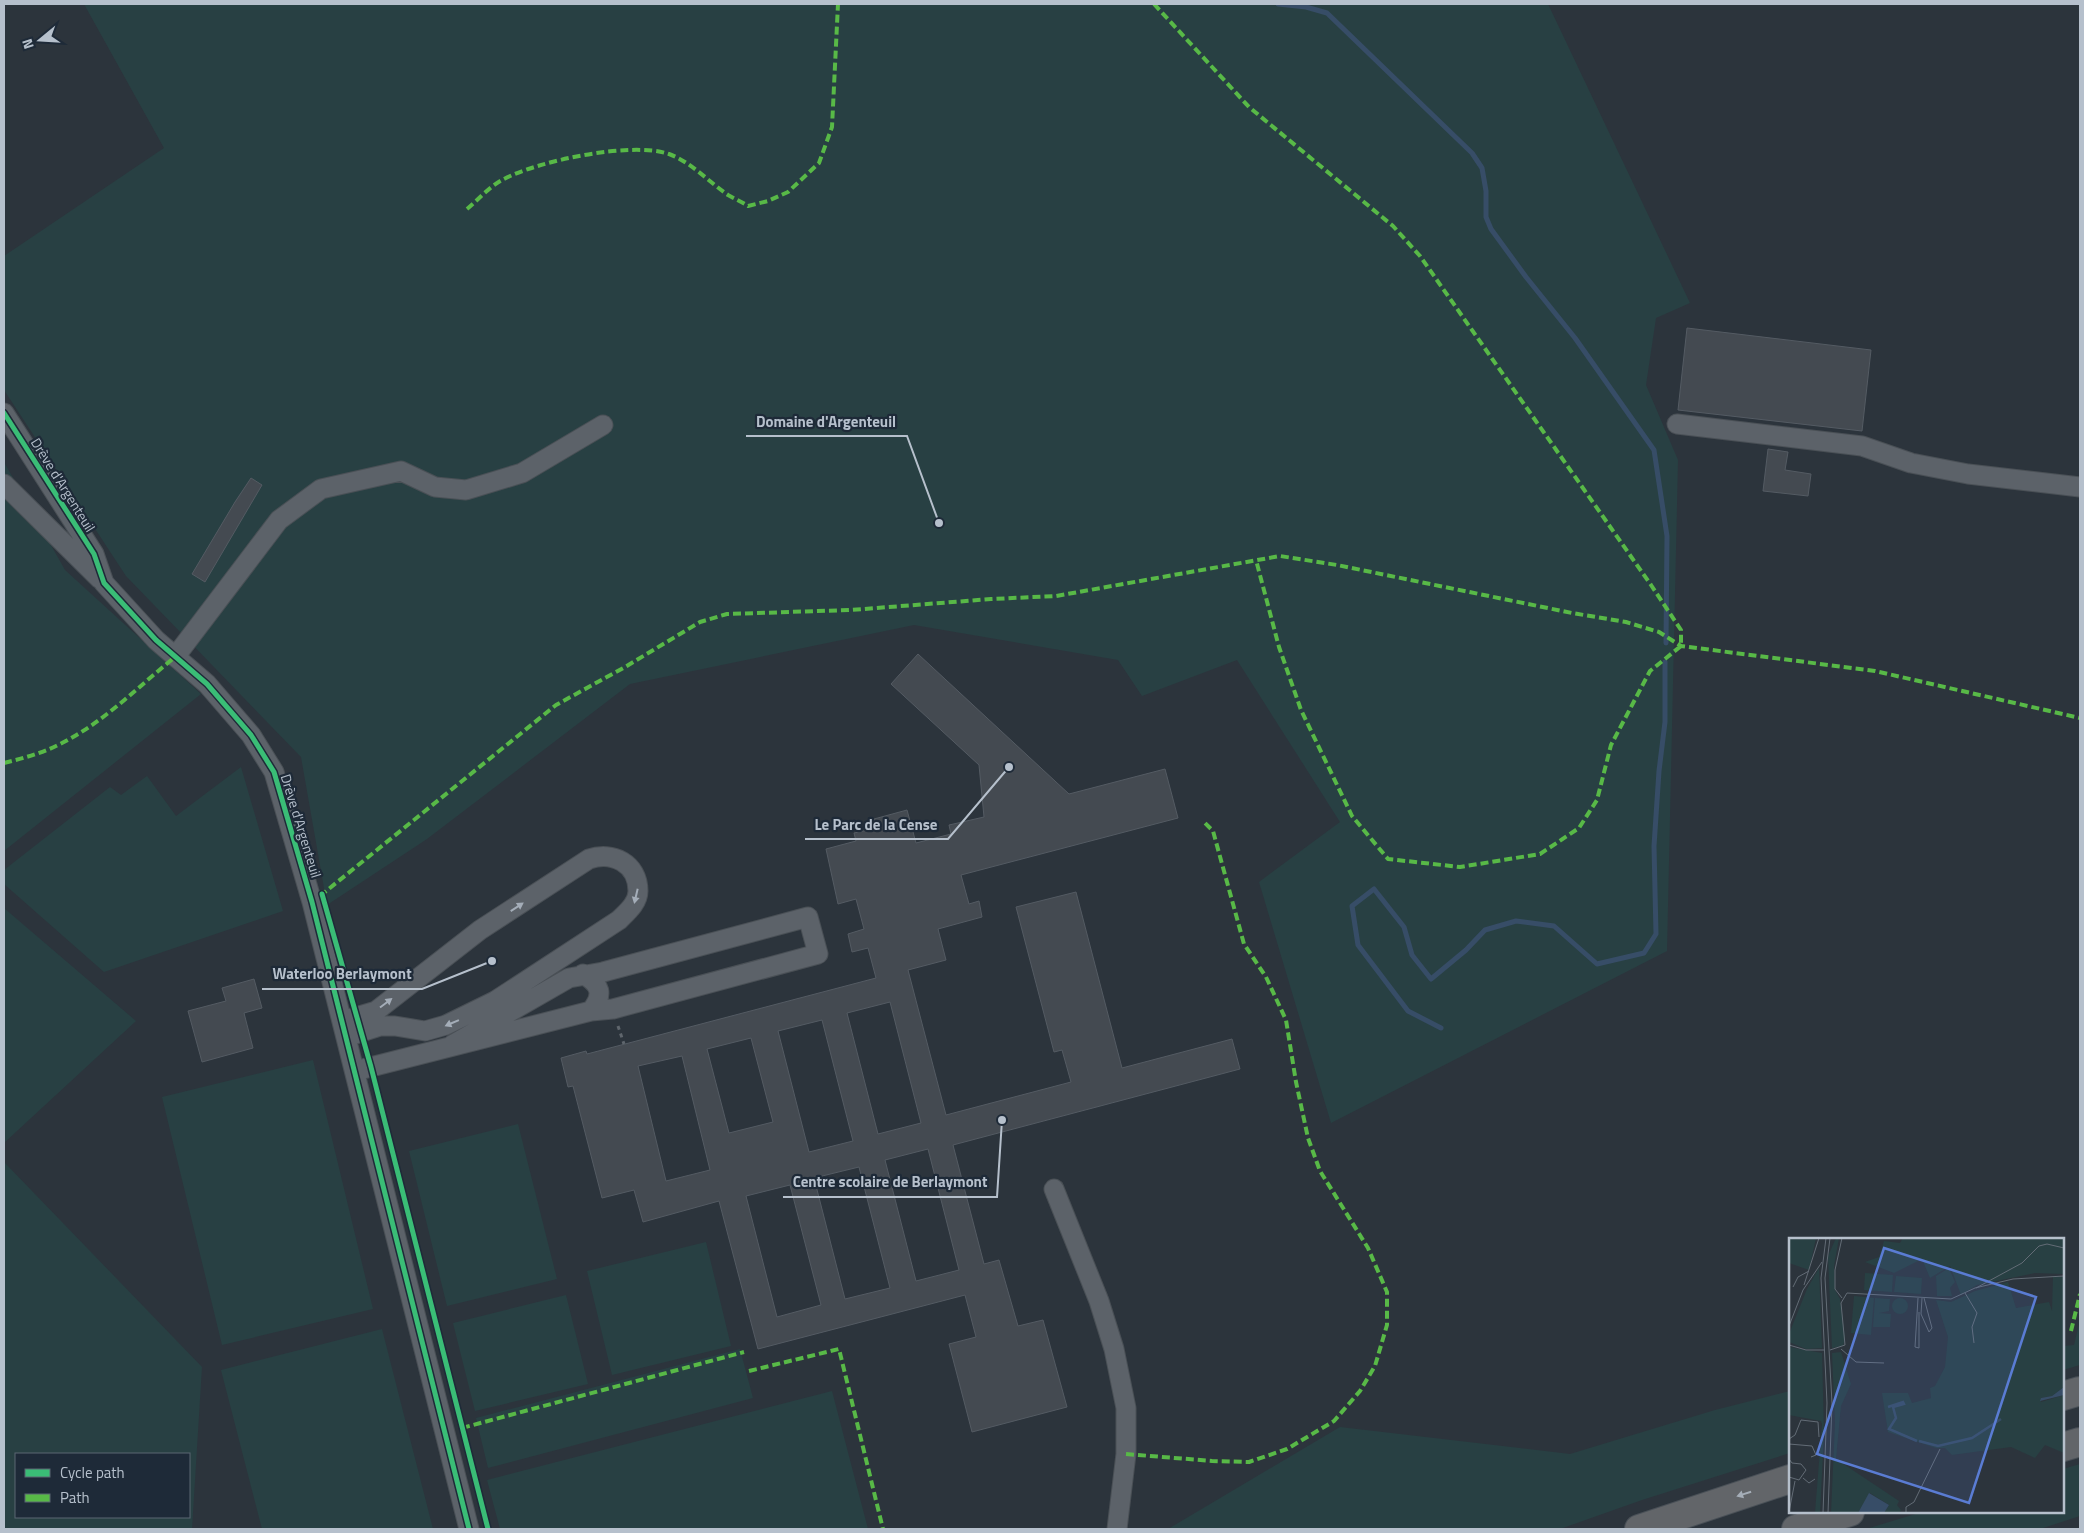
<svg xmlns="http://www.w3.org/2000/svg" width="2084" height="1533" font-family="'Titillium Web',sans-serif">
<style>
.green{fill:#284043;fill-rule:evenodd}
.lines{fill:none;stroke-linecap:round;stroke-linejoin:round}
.stream{stroke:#374d67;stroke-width:5}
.building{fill:#444a51;stroke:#545b63;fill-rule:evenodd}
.minor-casing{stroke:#4a5056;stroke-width:21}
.highway-casing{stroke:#495057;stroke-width:30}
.path{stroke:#5f666d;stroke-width:3;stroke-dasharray:4 4;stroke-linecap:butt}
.minor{stroke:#5c6269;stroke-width:19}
.highway{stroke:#626569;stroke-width:28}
.quiet{stroke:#58b947;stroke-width:4;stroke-dasharray:8 4;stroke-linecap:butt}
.cycleway-casing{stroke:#1e2a38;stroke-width:8}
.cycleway{stroke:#3abd76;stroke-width:5}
.oneway{fill:#a4adb8}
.oneway2{fill:#a5aeb8}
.labels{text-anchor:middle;stroke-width:4.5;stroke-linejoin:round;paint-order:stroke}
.street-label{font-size:14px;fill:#b6c0cc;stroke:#1e2a38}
.inset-river{fill:none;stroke:#374d67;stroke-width:2.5}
.inset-road{fill:none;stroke:#636c76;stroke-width:1}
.view{fill:#5a7cd3;fill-opacity:0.15;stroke:#5a7cd3;stroke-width:2.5}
.inset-edge{fill:none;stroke:#b6c0cc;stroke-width:2.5}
.leader{fill:none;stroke:#b6c0cc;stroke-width:2}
.callout-dot{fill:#b6c0cc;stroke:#1e2a38;stroke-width:2}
.callout-label{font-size:15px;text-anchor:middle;font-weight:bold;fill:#b6c0cc;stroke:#1e2a38;stroke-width:4.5;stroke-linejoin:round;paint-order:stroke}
</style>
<rect width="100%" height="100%" fill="#2c343c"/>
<!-- green -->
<path class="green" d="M84,4H1548L1690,303L1656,318L1646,385L1678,460L1667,951L1331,1123L1259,882L1340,822L1237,660L1142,696L1118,660L914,625L630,684L427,839L327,905L301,757L126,576L4,390V256L164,148Z
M4,462L65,570L201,694L4,851Z
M241,767L283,911L104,972L4,884V870L110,787L121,795L147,776L176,816Z
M4,908L136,1021L4,1143Z
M313,1060L373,1309L222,1345L162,1097Z
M518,1124L557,1279L447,1306L409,1151Z
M4,1162L202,1367L192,1529H4ZM16,1454H189V1517H16Z
M706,1242L731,1346L612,1375L587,1271Z
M566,1295L588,1384L475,1411L453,1323Z
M2080,1320V1365L2063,1370V1346L2074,1345Z
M382,1329L433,1529H262L221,1370Z
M740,1349L753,1398L488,1468L476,1418Z
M832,1391L868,1529H500L487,1480Z
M1790,1391V1453L1642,1500L1560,1529H1168L1340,1427L1570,1454L1715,1410Z
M2080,1464V1516L2040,1529H1866L1922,1512H2063V1469Z"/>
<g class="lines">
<!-- stream -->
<path class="stream" d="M1278,4L1306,7L1327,13L1472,153L1482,168L1486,191V217L1491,229L1526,277L1575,338L1654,450L1667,536L1666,643
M1441,1028L1408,1011L1358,945L1352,906L1374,889L1404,927L1412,955L1431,979L1466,950L1485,930L1516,921L1554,926L1597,964L1644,953L1656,934L1654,846L1659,771L1665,722V662"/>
</g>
<!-- building -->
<path class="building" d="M1687,328L1871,350L1862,431L1678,410Z
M1768,449L1788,452L1785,470L1811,474L1808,496L1763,491Z
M251,478L262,485L205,582L192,574L235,502Z
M918,654L1069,794L1165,769L1178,818L961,875L969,904L979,901L982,917L938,929L946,960L908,970L946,1115L1071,1082L1062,1050L1054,1052L1016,907L1076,892L1122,1068L1232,1039L1240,1069L953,1145L984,1264L999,1260L1018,1326L1043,1320L1067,1407L972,1432L949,1344L976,1337L965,1295L758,1349L719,1201L643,1222L634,1190L602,1198L573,1086L568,1087L561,1058L586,1051L587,1054L876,978L868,948L852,952L848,934L864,929L856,899L838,904L826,849L856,841L854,833L877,828L874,819L907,810L916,843L951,834L949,825L984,817L979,765L891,684ZM890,1002L921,1123L878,1134L847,1013ZM822,1020L853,1141L809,1152L778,1031ZM751,1038L773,1122L729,1133L707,1049ZM682,1056L710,1170L666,1181L638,1066ZM928,1149L959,1270L916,1281L885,1160ZM859,1167L890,1288L845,1299L814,1178ZM790,1185L821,1305L777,1317L746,1196Z
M254,979L262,1008L244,1013L253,1048L202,1062L188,1011L226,1001L222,988Z"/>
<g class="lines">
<!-- minor casing -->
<g class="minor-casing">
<path id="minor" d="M4,413L94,554L104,583L156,640L207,684L251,735L274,772L312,902L469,1529
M1677,424L1862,446L1911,463L1968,474L2080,487
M4,484L100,579
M175,657L279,520L321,489L401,471L435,487L466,490L522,473L603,425
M583,974C601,985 604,994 591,1011
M342,1021L376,1011L480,930L589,859C612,851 638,863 638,891C638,903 627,912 619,920L495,1001L446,1025L425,1031L395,1026H380L346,1037
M355,1071L591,1011L613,1009L818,954L808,917L603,972L569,978L452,1045
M1054,1189L1099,1301L1114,1349L1126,1408V1454L1117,1529"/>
</g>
<!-- highway casing -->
<g class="highway-casing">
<path id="highway" d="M2063,1396L2080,1391
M2063,1447L2080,1442
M1639,1529L1790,1479
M1796,1529L1850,1512"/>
</g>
<!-- path -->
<path class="path" d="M618,1026L624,1044"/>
<!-- minor -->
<use href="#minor" class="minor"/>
<!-- highway -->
<use href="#highway" class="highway"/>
<!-- quiet -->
<path class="quiet" d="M1154,4L1249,107L1393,226L1420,256L1651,585L1681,630V646L1650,671L1611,745L1597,800L1579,828L1540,854L1460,867L1388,859L1352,816L1301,710L1279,647L1256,560
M467,209C478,200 489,187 502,180C537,161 631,141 669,154C691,162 709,182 728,195C735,199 742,202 748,206L768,201L788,192L819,163L832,127L838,4
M4,763C24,758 43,753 62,743C104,722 139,686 175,657
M320,896L556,705L625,667L700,622L727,614L851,610L991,599L1056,596L1280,556L1337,565L1572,613L1626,622L1659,632L1681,646L1875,671L2080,718
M2071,1331L2080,1294
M749,1371L839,1349L883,1529
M462,1428L744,1352
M1126,1454L1212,1461L1249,1462L1287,1449L1334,1421L1360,1391L1375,1366L1387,1325V1292L1368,1248L1320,1171L1308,1138L1296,1082L1286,1020L1266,977L1244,944L1213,831L1205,823"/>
<!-- cycleway casing -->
<g class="cycleway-casing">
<path id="cycleway" d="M4,413L94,554L104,583L156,640L207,684L251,735L274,772L312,902L469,1529
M322,894L371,1067L488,1529"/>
</g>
<!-- cycleway -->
<use href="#cycleway" class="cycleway"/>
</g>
<!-- one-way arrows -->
<defs><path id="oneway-solid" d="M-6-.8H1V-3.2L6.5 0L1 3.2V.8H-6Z" transform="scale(1.25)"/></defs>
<g class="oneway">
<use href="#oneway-solid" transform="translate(636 896) rotate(103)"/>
<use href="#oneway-solid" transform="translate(517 907) rotate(-33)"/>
<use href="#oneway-solid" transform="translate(386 1003) rotate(-37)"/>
<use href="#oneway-solid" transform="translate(452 1023) rotate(157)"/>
</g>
<use class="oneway2" href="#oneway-solid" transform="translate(1744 1494) rotate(162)"/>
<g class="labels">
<!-- street labels -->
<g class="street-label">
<text transform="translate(63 485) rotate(58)" y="5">Drève d'Argenteuil</text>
<text transform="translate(301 826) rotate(73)" y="5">Drève d'Argenteuil</text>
</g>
</g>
<!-- overview -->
<g transform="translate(1789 1238)">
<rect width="275" height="275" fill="#2c343c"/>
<path d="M0,0H27L20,32L0,25ZM47,0H50L45,28L46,52L51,61L56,100L54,108L43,110L39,18ZM114,0H275V36L246,35L188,47L172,57L161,28L141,40L133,21L105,35L76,24L90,19L95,3L111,5ZM30,30L33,110L17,111L0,104V96L18,51ZM160,30L166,44L161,50L163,58H148L147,38ZM76,35L104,37L103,54L75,52ZM107,38L133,40L132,56L105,54ZM264,38L275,39V149L263,158L252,160V164L275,157V215L256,207L246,220L222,209L163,217L156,210H147L99,194L93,155H119L123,165L142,160L141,150L146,148L156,129L159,99L147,62L162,64L186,53L219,44L227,70L260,64L263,73ZM65,58L85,60L82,97L62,95ZM86,60L101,61L100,73L90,75L102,76L101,89H84ZM103 68a8 8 0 1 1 16 0a8 8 0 1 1-16 0ZM0,109L33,115L35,195L31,275H26L33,186L32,183L0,177ZM52,114L62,146L52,168L47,221L110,263L108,267L112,272L110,275H95L100,267L81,255L69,275H42L46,185L43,115Z" fill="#284043"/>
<path d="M275,149V157L251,163L252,160L263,158ZM80,255L100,267L95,275H69Z" fill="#374d67"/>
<path class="inset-river" d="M99,169L114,164L115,166L104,169L107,180L100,191L128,203M130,203L149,208L183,200L212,181"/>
<path class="inset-road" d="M15,47L30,0M4,49L9,39L20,33M187,50L233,25L250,8L258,6L275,10M14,52L33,24M176,55L188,75L183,89L185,105M53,60L46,51V32L53,0M133,60L132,76L140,94L143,90L135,60M0,88L14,52M0,107L17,112H35M126,109L129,60M126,109L130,110V74M52,111L67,124L95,125M41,112L56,107L52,65L58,55L162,61L186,50L224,41L275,38M0,201L6,197L12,182L29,184L30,199M0,206L23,208L27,217L22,219M0,221L3,225L12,226L17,232L10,242L0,239M14,240L20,245L26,241M0,274L6,243M34,275L38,165L32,40L37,0M39,275L43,165L36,40L41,0M117,275V269L125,264L151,211"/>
<path class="view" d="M95,10L247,59L180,265L28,216Z"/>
<rect width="275" height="275" class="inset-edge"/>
</g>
<!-- callouts -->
<path class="leader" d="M939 523L907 436H746M1009 767L948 839H805M492 961L422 989H262M1002 1120L997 1197H783"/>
<g class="callout-dot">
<circle cx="939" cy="523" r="5"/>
<circle cx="1009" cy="767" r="5"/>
<circle cx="492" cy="961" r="5"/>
<circle cx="1002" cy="1120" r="5"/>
</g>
<g class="callout-label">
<text x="826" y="427">Domaine d'Argenteuil</text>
<text x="876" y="830">Le Parc de la Cense</text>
<text x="342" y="979">Waterloo Berlaymont</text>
<text x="890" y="1187">Centre scolaire de Berlaymont</text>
</g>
<!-- border -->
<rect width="2084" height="1533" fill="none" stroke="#b6c0cc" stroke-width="10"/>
<!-- legend -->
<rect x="15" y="1453" width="175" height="65" fill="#1e2a38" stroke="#5b6673"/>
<rect x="25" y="1469" width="25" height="8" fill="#3abd76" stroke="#5b6673"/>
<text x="60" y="1478" font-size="15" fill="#b6c0cc">Cycle path</text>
<rect x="25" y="1494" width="25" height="8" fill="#58b947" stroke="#5b6673"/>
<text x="60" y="1503" font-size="15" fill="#b6c0cc">Path</text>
<!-- north arrow -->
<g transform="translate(40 40) rotate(252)" stroke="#1e2a38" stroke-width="4" paint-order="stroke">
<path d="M0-4L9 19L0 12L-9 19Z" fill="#b6c0cc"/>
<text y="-8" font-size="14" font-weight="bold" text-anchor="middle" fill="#b6c0cc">N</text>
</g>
</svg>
